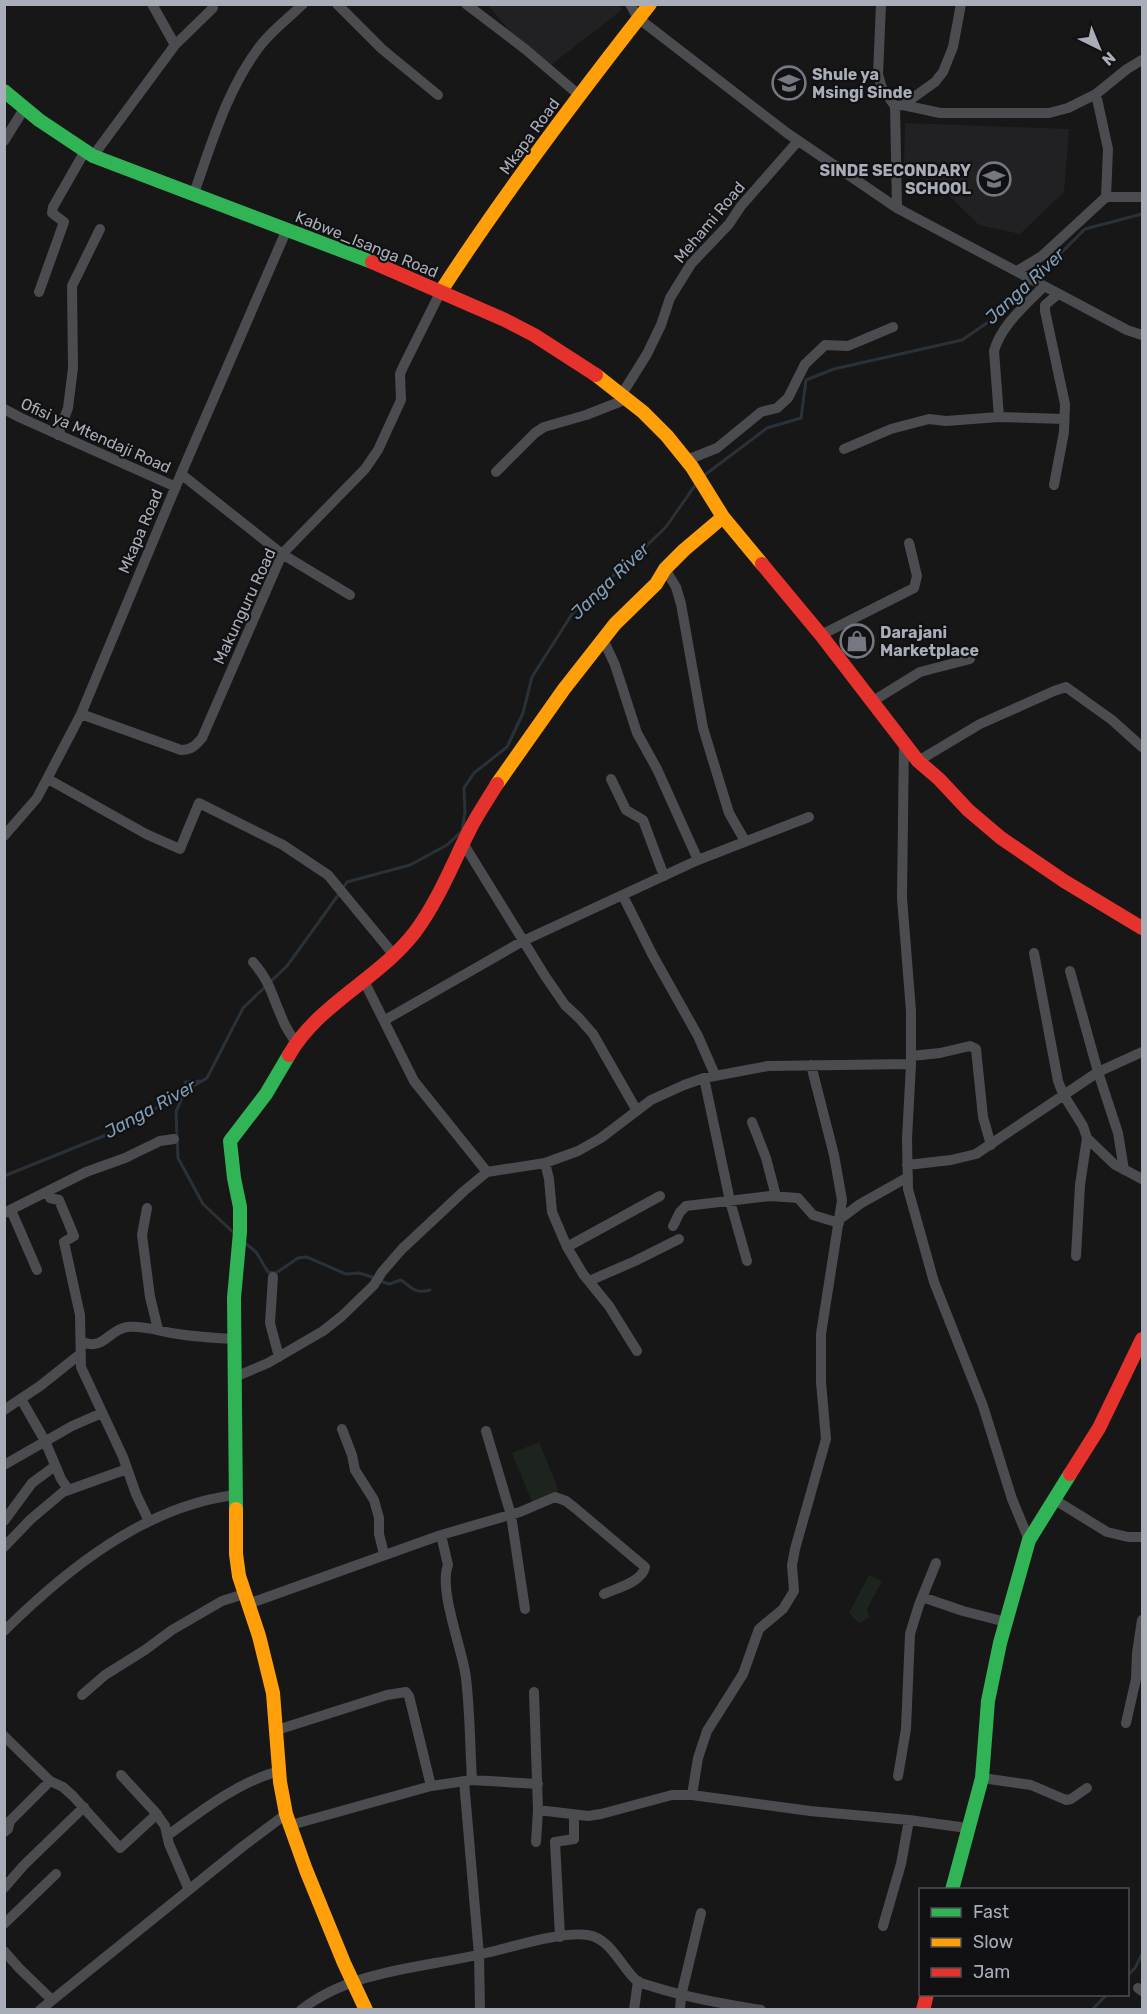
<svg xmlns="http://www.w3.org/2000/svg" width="1147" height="2014" font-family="Rubik,sans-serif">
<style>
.built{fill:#212123}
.green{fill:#1d241e}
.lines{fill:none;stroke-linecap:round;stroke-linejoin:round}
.stream{stroke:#2a3239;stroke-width:3}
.street{stroke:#4b4c50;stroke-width:10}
.fast{stroke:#30b455;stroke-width:14}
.slow{stroke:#ff9f0a;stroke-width:14}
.jam{stroke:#e5322d;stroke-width:14}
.labels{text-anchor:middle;stroke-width:4.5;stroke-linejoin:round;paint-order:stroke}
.poi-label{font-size:16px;font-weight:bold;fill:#a8adb8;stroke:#111113;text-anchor:start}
.street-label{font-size:16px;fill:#a8adb8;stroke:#111113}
.water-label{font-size:18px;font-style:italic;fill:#7f9bb3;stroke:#111113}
</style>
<rect width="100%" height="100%" fill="#171717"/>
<!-- built -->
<path class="built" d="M618,4L622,10L543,71L488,5Z
M905,123L1069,129L1064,192L1020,234L979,225L941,188L904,170Z"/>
<!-- green -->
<path class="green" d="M539,1442L559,1491L532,1502L512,1453Z
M869,1575L882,1581L867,1609L869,1618L859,1623L849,1613Z"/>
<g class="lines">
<!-- stream -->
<path class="stream" d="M1036,278L1085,229L1142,214
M702,477L767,428L801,418L806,380L834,369L962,340L1000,314L1032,282
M343,888L347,882L410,865L447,845L462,831L465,812L464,788L474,773L507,747L523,713L532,677L572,614L597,588L622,569L666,527L696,484
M202,1081L185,1082L187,1085L176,1112L178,1158L203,1204L235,1234
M4,1176L121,1129L207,1078L243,1008L287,966L339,894
M244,1242L256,1252L268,1272L276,1273L298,1258L307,1257L346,1274L359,1273L375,1278
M380,1281L389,1284L401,1280C413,1288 414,1294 430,1290
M1128,1975L1135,1968L1142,1954
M1092,2010L1107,1994"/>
<!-- street -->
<path class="street" d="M152,4L175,45
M337,4L382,49L438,95
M466,4L525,49L579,95
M630,4L638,18L787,133L897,208L1127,330L1142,335
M881,4L878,75L882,88L895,106
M903,105L940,113H1049L1068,108L1096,94L1127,69L1142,60
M895,106L903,105L935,82L943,72L953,47L961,4
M895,106L897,208
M4,141L24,109
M93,156L175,45L213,8
M194,193C212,143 227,89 260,46C272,30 289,18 303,4
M1106,197H1142
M1017,271L1042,256L1106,197L1108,149L1096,94
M39,292L64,222L52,213L53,207L85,151
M622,394L647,354L661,325L670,298L691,264L729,224L741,206L798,141
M4,409L21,418L176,487
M999,417L994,351C1001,325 1026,305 1044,286
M58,435L68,408L73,368L72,286L100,229
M844,449L891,429L929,419L946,421L999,417L1064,419
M687,460L717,448L761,412L777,408L788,398L805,364L825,345L848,346L893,327
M496,472L535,433L544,427L586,415L627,399
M181,474L282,554L350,595
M1054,485L1064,432L1065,404L1045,311V305L1058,294
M665,569L676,587L681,604L703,728L729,813L745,841
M821,635L914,588L917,576L909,543
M603,639L615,665L637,733L657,769L698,860
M873,701L920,672L970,659
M81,714L181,750C191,750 195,746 202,738L282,554L365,469L378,450L401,400L400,374L403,367L441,291
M904,741L902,898L911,1011V1064L907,1139L908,1189L934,1282L983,1406L1012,1499L1029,1540
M918,761L980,724L1054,691L1066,687L1112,720L1142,747
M48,779L146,834L180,849L199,803L283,845L328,875L394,955
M611,779L626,810L643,820L664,876
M4,836L37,798L81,714L181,474L287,229
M463,843L545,976L565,1005L579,1018L593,1034L637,1111
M623,896L652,954L698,1036L715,1075
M1034,953L1058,1081L1063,1094L1083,1126L1087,1138L1080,1185L1076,1256
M253,962C271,983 271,994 282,1018C285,1027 291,1035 296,1043
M1070,971L1098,1072L1118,1133L1124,1170
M363,979L414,1081L487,1172
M385,1020L523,941L698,860L809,817
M911,1056L940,1053L970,1046L976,1049L983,1117L991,1145
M704,1078L730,1201L747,1261
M752,1122L766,1158L776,1196
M1087,1138L1114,1164L1142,1179
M545,1163L549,1179L552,1212L567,1247L583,1274L609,1306L637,1351
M907,1165L951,1160L976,1154L1098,1072L1142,1052
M48,1192L50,1198L59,1200L74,1236L64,1242L80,1315L81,1367L123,1457L136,1494L149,1521
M147,1208L142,1235L150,1297L158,1329
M11,1210L37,1270
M4,1213L86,1172L125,1158L160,1141L174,1139
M840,1219L860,1204L908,1177
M673,1226L680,1212L686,1206L770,1196L798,1198L813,1215L839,1223
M567,1247L660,1196
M273,1277L270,1323L279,1357
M589,1281L635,1261L679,1239
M82,1342C104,1351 108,1330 127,1327C145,1325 161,1332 178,1334C197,1337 215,1338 234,1339
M235,1377L268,1363L323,1331L342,1316L374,1285L382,1272L402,1249L464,1191L487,1172L545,1163L578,1151L601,1138L651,1100L684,1085L704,1078L768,1066L911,1064
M21,1399L45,1441L61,1479L68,1489
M4,1410L40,1386L79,1355
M342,1429L352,1455L355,1470L374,1500L379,1518V1534L384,1554
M486,1431L511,1515L525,1609
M4,1465L72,1426L102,1413
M1055,1500L1107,1532L1128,1537H1142
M4,1521L32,1483L55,1466
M441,1535L448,1565C438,1590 463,1650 466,1678C470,1712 470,1746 472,1780
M4,1547L31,1519L63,1492L127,1469
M922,1597L963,1611L1006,1622
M248,1604L441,1535L520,1512L555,1497L566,1501L575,1508L645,1567C642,1582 617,1588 604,1594
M4,1631C67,1569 145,1506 235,1495
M534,1692L538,1810L536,1842
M82,1695L105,1675L145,1650L172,1630L222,1601L244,1594
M1126,1723L1136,1679L1137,1653L1142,1620
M277,1730L387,1695L406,1692L409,1696L431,1786
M4,1736L50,1781L63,1787L73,1796L120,1848L157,1814
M121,1775L155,1812L165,1826L169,1844L189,1890
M898,1776L906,1729L910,1634L919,1605L936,1563
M982,1778L1031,1785L1066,1800L1071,1799L1087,1788
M464,1781L479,1955L480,2010
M692,1795L698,1758L707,1731L743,1674L759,1629L783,1609L794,1591L792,1565L795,1549L826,1439L821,1382V1334L842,1200L834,1155L811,1065
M538,1810L588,1816L601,1814L672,1795H692L810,1811L909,1820L967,1828
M291,1825L431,1786L472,1780L538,1784
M4,1832L8,1829L10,1821L50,1781
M167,1836C201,1811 238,1782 279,1771
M4,1888L24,1865L84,1807
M4,1924L56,1874
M883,1926L901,1864L909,1820
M560,1937L555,1842L574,1839V1815
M4,1951L19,1968L52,2000
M1138,1988L1142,1991
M40,2010L242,1847L286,1814
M301,2010C353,1969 424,1968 486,1953C513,1947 562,1931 588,1935C612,1939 622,1969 637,1981C641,1984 649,1985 654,1987C689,1998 725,2004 761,2010
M634,2010L638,1981
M680,2010L681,1996L701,1913"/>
<!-- fast -->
<path class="fast" d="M4,91L39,120L93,156L372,262
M236,1509L234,1298L240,1232V1207L234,1178L230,1141L266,1094L289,1055
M952,1890L982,1778L988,1701L1000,1643L1029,1540L1070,1474"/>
<!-- slow -->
<path class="slow" d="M441,291C505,192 577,97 650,4
M596,375L643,412L667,436L692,467L723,517L762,564
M497,784L564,689L615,624L656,584L665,569L684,550L723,517
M236,1509V1554L239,1576L259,1636L273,1693L280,1782L286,1814L306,1870L344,1963L366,2010"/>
<!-- jam -->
<path class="jam" d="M372,262L505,320L534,335L596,375
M762,564L821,635L918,761L939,779L968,810L1001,838L1064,881L1142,928
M289,1055C319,1003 379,979 415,932C437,903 453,863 469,831C477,815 488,799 497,784
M1070,1474L1099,1428L1142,1339
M923,2010L927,1994"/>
</g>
<!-- icons -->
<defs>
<g id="school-ring" transform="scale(1.725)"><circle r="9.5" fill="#111113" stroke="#757880" stroke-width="1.5"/><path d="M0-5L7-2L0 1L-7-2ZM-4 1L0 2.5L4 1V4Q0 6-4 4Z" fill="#757880"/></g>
<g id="shop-ring" transform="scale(1.725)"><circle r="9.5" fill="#111113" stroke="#757880" stroke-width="1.5"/><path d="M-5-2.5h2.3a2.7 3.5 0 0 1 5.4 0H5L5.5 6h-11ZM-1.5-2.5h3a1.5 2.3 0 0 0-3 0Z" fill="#757880"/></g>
</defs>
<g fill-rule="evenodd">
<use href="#school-ring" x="789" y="83"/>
<use href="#school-ring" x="994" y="179"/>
<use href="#shop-ring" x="857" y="641"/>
</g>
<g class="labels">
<!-- poi labels -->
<g class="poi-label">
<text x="812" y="80">Shule ya<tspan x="812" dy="18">Msingi Sinde</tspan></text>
<text x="971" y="176" text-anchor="end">SINDE SECONDARY<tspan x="971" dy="18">SCHOOL</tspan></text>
<text x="880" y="638">Darajani<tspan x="880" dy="18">Marketplace</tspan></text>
</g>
<!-- street labels -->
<g class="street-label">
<text transform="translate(529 136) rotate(-54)" y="6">Mkapa Road</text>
<text transform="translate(709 222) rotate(-50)" y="6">Mehami Road</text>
<text transform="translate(367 244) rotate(22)" y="6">Kabwe_Isanga Road</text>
<text transform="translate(96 435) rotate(24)" y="6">Ofisi ya Mtendaji Road</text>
<text transform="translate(140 531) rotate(-67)" y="6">Mkapa Road</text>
<text transform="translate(244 606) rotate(-65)" y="6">Makunguru Road</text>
</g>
<!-- water labels -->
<g class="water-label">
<text transform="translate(1025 286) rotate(-43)" y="6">Janga River</text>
<text transform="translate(610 581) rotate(-44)" y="6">Janga River</text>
<text transform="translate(150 1109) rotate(-29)" y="6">Janga River</text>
</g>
</g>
<!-- border -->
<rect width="1147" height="2014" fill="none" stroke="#a8adb8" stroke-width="12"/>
<!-- legend -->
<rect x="919" y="1888" width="210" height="108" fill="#111113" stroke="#4d4f55" stroke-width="1.5"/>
<rect x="931" y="1908" width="30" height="9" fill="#30b455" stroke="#4d4f55" stroke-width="1.5"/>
<text x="973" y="1918" font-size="18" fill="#a8adb8">Fast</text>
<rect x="931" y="1938" width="30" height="9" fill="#ff9f0a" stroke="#4d4f55" stroke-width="1.5"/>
<text x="973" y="1948" font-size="18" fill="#a8adb8">Slow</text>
<rect x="931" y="1968" width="30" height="9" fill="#e5322d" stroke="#4d4f55" stroke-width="1.5"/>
<text x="973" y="1978" font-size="18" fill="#a8adb8">Jam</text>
<!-- north arrow -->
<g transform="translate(1099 48) rotate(137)" stroke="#111113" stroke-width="4.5" paint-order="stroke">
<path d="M0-4.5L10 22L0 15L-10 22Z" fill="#a8adb8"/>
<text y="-9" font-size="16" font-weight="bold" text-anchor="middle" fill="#a8adb8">N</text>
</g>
</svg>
